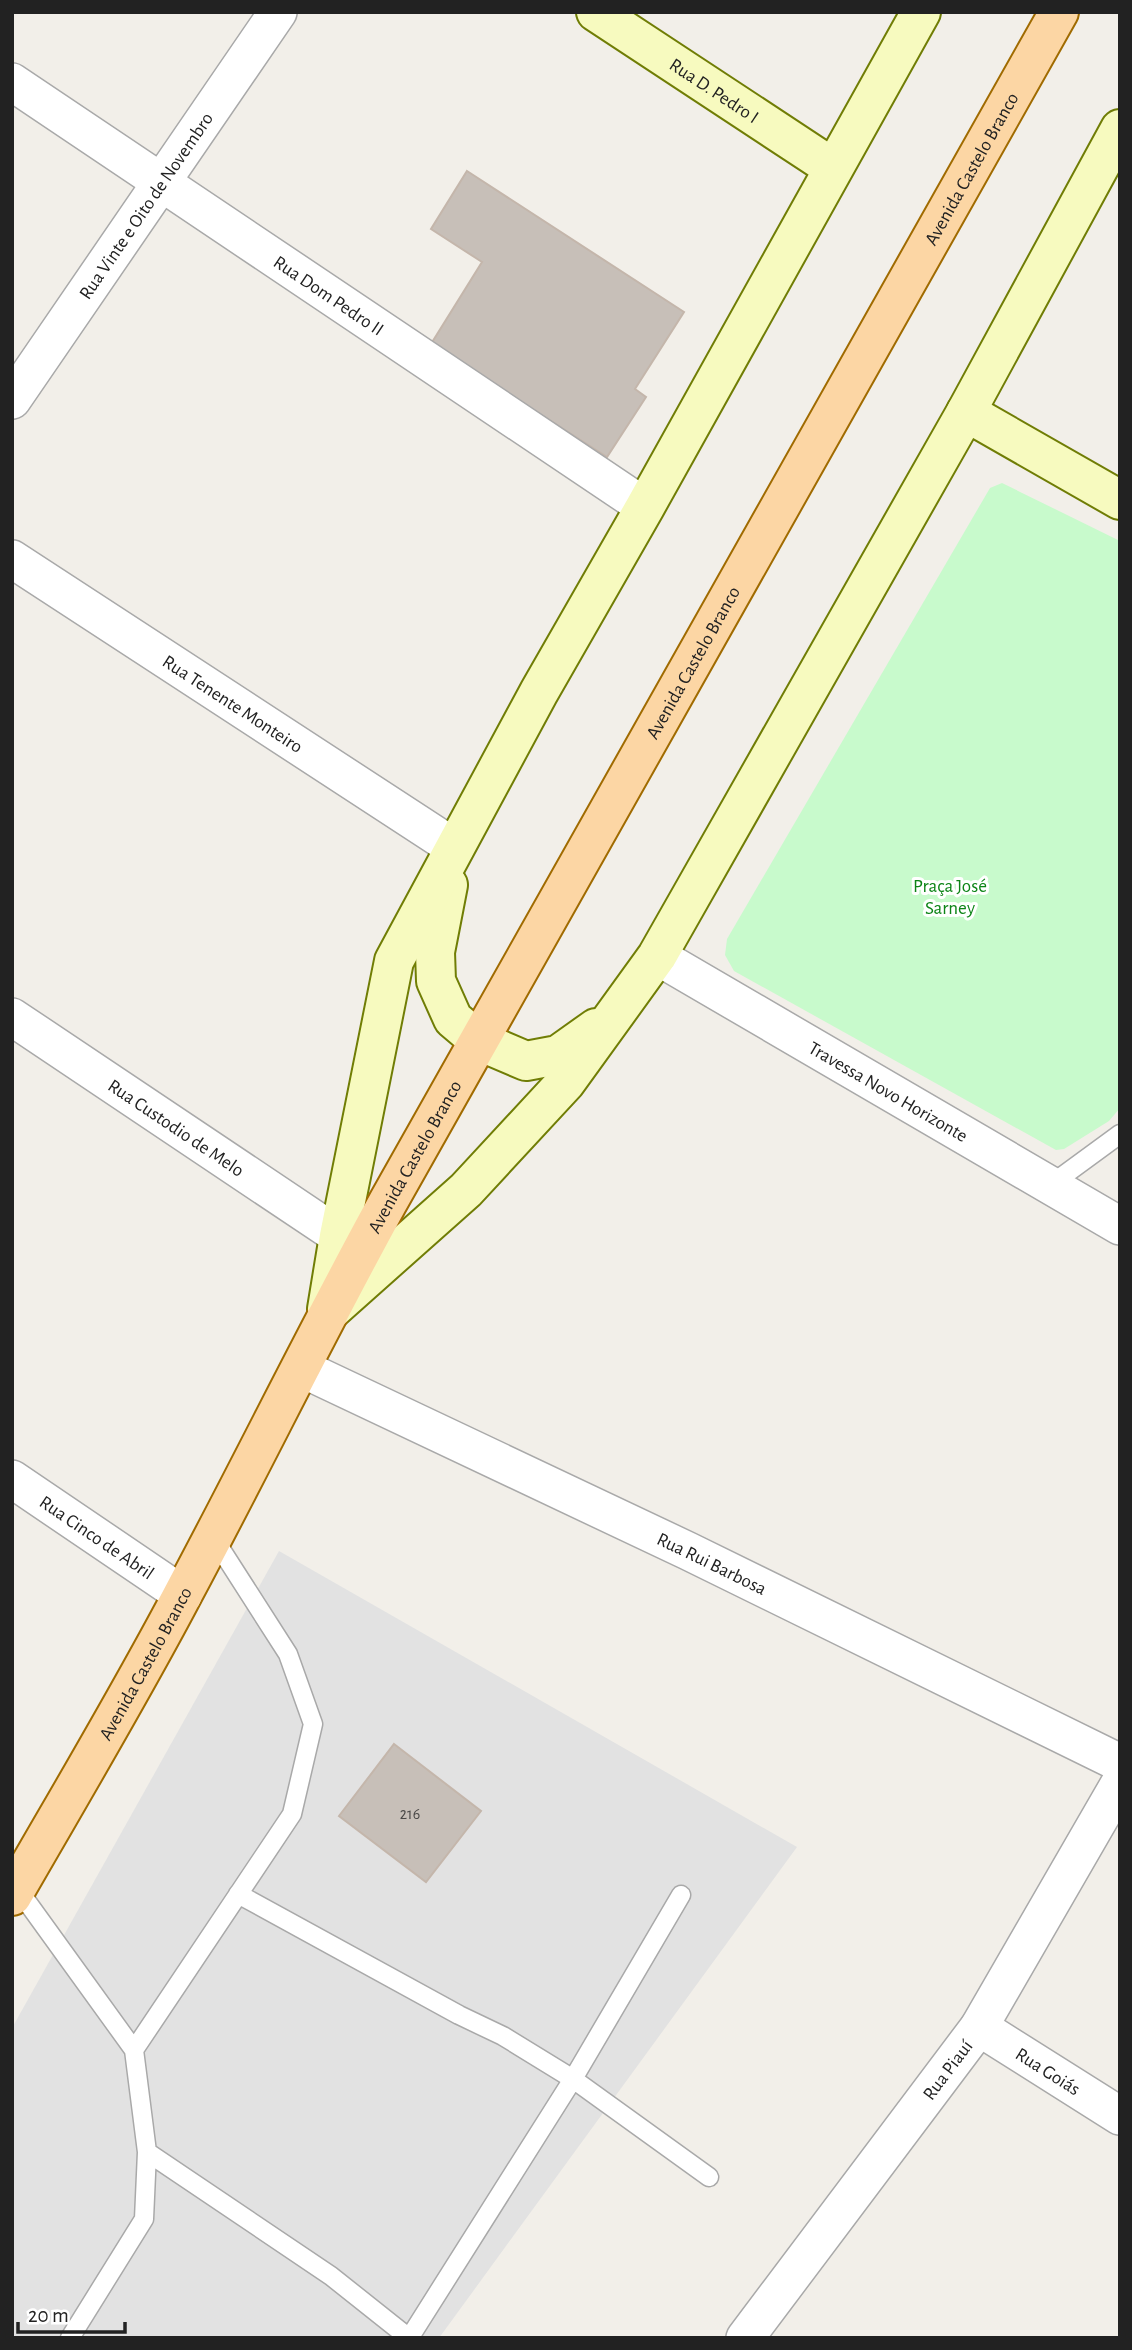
<svg xmlns="http://www.w3.org/2000/svg" width="1132" height="2350" font-family="'Alegreya Sans',sans-serif">
<style>
.park{fill:#c8facc}
.parking{fill:#e2e2e2}
.building{fill:#c7bfb8;stroke:#c4b6ab;stroke-width:2}
.lines{fill:none;stroke-linecap:round;stroke-linejoin:round}
.lane-casing{stroke:#a9a9a9;stroke-width:21}
.street-casing{stroke:#a9a9a9;stroke-width:40}
.secondary-casing{stroke:#707d05;stroke-width:42}
.primary-casing{stroke:#a06b00;stroke-width:42}
.lane{stroke:#fff;stroke-width:18}
.street{stroke:#fff;stroke-width:37}
.secondary{stroke:#f7fabf;stroke-width:38}
.primary{stroke:#fcd6a4;stroke-width:38}
.labels{text-anchor:middle;stroke-width:6;stroke-linejoin:round;paint-order:stroke}
.number-label{font-size:16px;fill:#4b4948}
.street-label{font-size:19px;fill:#222;stroke:#fff}
.park-label{font-size:19px;fill:#0c8416;stroke:#fff}
</style>
<rect width="100%" height="100%" fill="#f2efe9"/>
<!-- park -->
<path class="park" d="M1002,483L1120,541V1108L1109,1121L1064,1149L1056,1150L734,971L725,955L727,939L990,488Z"/>
<!-- parking -->
<path class="parking" d="M279,1551L797,1847L439,2338H12V2028Z"/>
<!-- building -->
<path class="building" d="M467,171L684,312L635,389L646,397L607,457L431,344L482,262L431,229Z
M394,1744L481,1811L426,1882L339,1816Z"/>
<g class="lines">
<!-- lane casing -->
<g class="lane-casing">
<path id="lane" d="M1049,1186L1120,1134
M17,1888L134,2050L147,2152L144,2219L70,2338
M238,1894L459,2015L503,2036L573,2079L681,1895
M134,2050L292,1814L313,1724L288,1654L213,1537
M147,2152L331,2276L409,2338
M410,2337L573,2079L709,2177"/>
</g>
<!-- street casing -->
<g class="street-casing">
<g id="street">
<path id="s1" d="M12,82L645,507"/>
<path id="s2" d="M12,400L278,12"/>
<path id="s3" d="M12,559L455,848"/>
<path id="s4" d="M657,956L1120,1226"/>
<path id="s5" d="M12,1017L339,1236"/>
<path id="s6" d="M301,1368L688,1551L1120,1763"/>
<path id="s7" d="M12,1479L183,1595"/>
<path id="s8" d="M979,2027L1120,2116"/>
<path id="s9" d="M745,2338L979,2027L1120,1783"/>
</g>
</g>
<!-- secondary casing -->
<g class="secondary-casing">
<g id="secondary">
<path id="s10" d="M596,12L833,168"/>
<path d="M966,412L1120,500"/>
<path d="M448,885L435,952L436,981L453,1019L479,1041L526,1061L558,1055L596,1028"/>
<path d="M327,1309L339,1236L394,961L539,692L645,507L921,12"/>
<path d="M330,1311L466,1190L566,1082L657,956L966,412L1120,129"/>
</g>
</g>
<!-- primary casing -->
<g class="primary-casing">
<g id="primary">
<path id="s11" d="M12,1896C70,1795 130,1695 184,1592C253,1463 317,1331 388,1202L1059,12"/>
</g>
</g>
<!-- lane -->
<use href="#lane" class="lane"/>
<!-- street -->
<use href="#street" class="street"/>
<!-- secondary -->
<use href="#secondary" class="secondary"/>
<!-- primary -->
<use href="#primary" class="primary"/>
</g>
<g class="labels">
<!-- number labels -->
<g class="number-label">
<text x="410" y="1819">216</text>
</g>
<!-- street labels -->
<g class="street-label">
<text dy="7" stroke="none"><textPath href="#s10" startOffset="142">Rua D. Pedro I</textPath></text>
<text dy="7" stroke="none"><textPath href="#s11" startOffset="1976">Avenida Castelo Branco</textPath></text>
<text dy="7" stroke="none"><textPath href="#s2" startOffset="236">Rua Vinte e Oito de Novembro</textPath></text>
<text dy="7" stroke="none"><textPath href="#s1" startOffset="382">Rua Dom Pedro II</textPath></text>
<text dy="7" stroke="none"><textPath href="#s11" startOffset="1409">Avenida Castelo Branco</textPath></text>
<text dy="7" stroke="none"><textPath href="#s3" startOffset="264">Rua Tenente Monteiro</textPath></text>
<text dy="7" stroke="none"><textPath href="#s4" startOffset="268">Travessa Novo Horizonte</textPath></text>
<text dy="7" stroke="none"><textPath href="#s5" startOffset="198">Rua Custodio de Melo</textPath></text>
<text dy="7" stroke="none"><textPath href="#s11" startOffset="842">Avenida Castelo Branco</textPath></text>
<text dy="7" stroke="none"><textPath href="#s7" startOffset="103">Rua Cinco de Abril</textPath></text>
<text dy="7" stroke="none"><textPath href="#s6" startOffset="455">Rua Rui Barbosa</textPath></text>
<text dy="7" stroke="none"><textPath href="#s11" startOffset="268">Avenida Castelo Branco</textPath></text>
<text dy="7" stroke="none"><textPath href="#s9" startOffset="336">Rua Piauí</textPath></text>
<text dy="7" stroke="none"><textPath href="#s8" startOffset="82">Rua Goiás</textPath></text>
</g>
<!-- park labels -->
<g class="park-label">
<text x="950" y="892">Praça José<tspan x="950" dy="22">Sarney</tspan></text>
</g>
</g>
<!-- border -->
<rect width="1132" height="2350" fill="none" stroke="#222222" stroke-width="28"/>
<!-- scale -->
<path d="M18 2322v10h107v-10" fill="none" stroke="#222222" stroke-width="3.5"/>
<text x="28" y="2322" font-size="21" fill="#222222" stroke="#ffffff" stroke-width="5" paint-order="stroke">20 m</text>
</svg>
